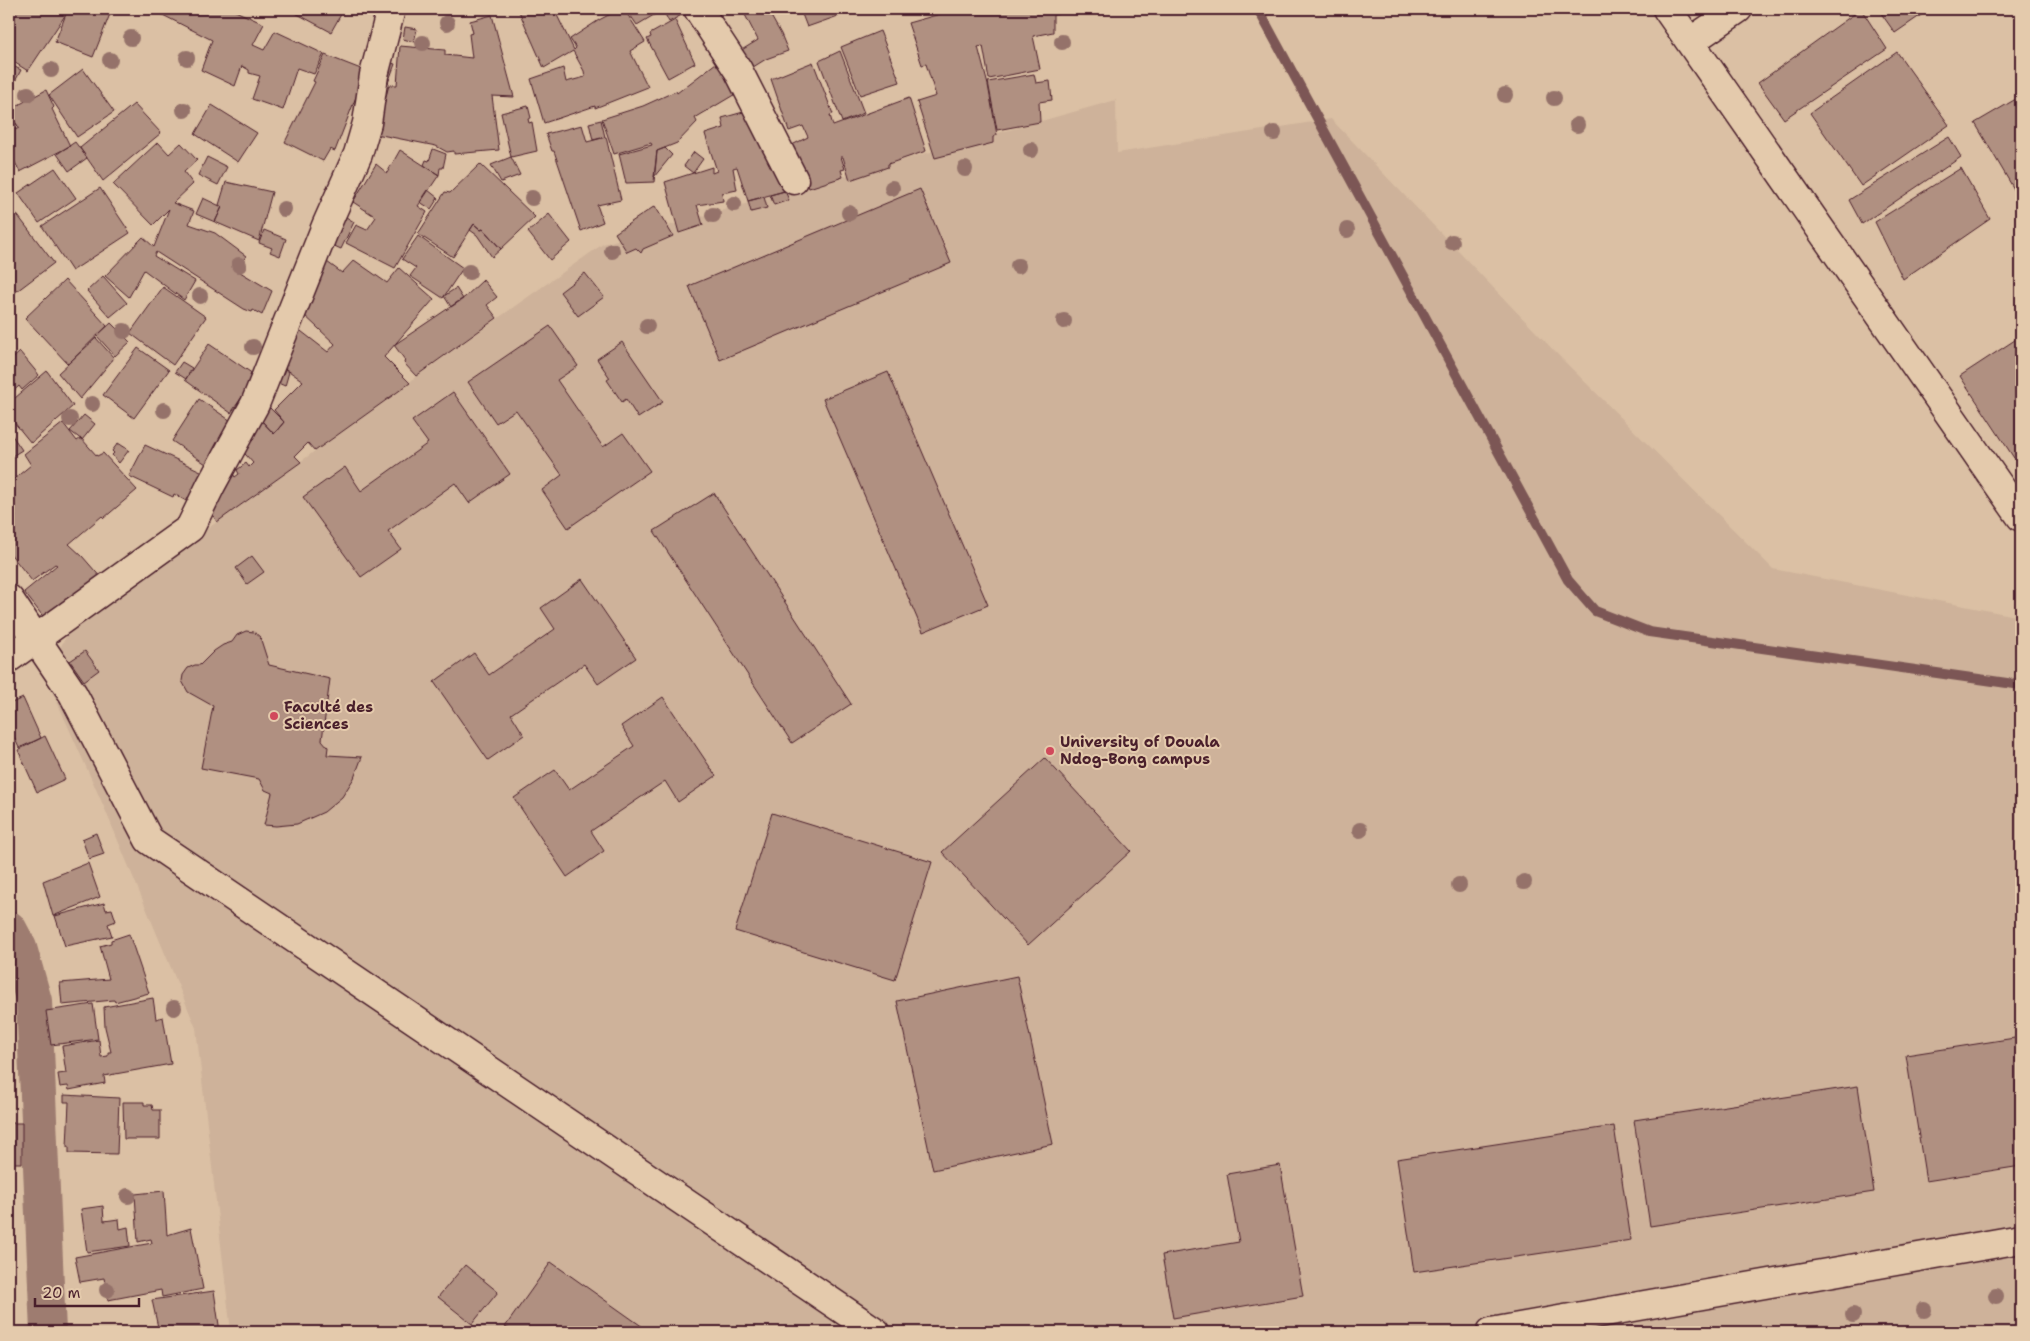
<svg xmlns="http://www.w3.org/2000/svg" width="2030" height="1341" font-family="'Shantell Sans',sans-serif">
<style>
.built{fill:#ceb29a}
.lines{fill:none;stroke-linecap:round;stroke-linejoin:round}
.stream{stroke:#7c5754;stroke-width:10}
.canal{stroke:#9e7c70;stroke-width:36}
.building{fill:#b09081;stroke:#4a1f2b}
.minor-casing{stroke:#4a1f2b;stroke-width:31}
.minor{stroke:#e4caac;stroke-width:28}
.tree{fill:#95726a}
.poi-dot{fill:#d1495b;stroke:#e4caac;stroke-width:2}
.labels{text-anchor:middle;stroke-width:4;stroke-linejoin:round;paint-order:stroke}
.poi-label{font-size:15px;font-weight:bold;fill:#4a1f2b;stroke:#e4caac;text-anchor:start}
</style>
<rect width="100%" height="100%" fill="#dbc0a4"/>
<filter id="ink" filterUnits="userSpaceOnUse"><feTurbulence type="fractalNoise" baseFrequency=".02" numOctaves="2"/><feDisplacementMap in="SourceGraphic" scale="10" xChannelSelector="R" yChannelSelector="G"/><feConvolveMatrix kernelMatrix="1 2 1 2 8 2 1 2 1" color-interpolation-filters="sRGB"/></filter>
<g filter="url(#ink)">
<!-- built -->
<path class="built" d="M1116,100L1117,153L1331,119L1560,357L1773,569L2021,617V1332H231L196,1028L104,807L54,695L47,672L67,635L86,621L82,615L217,522L409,383L416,376L603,244Z"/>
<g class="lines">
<!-- stream -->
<path class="stream" d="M1258,9L1568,580L1595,611L1649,632L2021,685"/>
<!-- canal -->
<path class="canal" d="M9,929L19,948L34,1001L48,1332"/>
</g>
<!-- building -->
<path class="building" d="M11,9H60L66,14L28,71L9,59V23L15,14L10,11Z
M68,9H112L93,57L55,42Z
M151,9H231L264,24L253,45L264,50L275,31L324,54L314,74L297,68L283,110L252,99L260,76L249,73V70L242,66L235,86L201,70L212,40Z
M288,9H344L331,32Z
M518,9H554L574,50L576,48L570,39L599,20L620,9H624L645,42L630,51L648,87L595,108V106L544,123L531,79L563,68L566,82L585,77L584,71L573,51L544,68Z
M626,9H664L637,25Z
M670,9H683L685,13L669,22L664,12Z
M742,9H767L781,34L788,51L766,59L750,69L740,51L758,40Z
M767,9H783L770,15Z
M800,9H839L841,15L807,27Z
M958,9H1057L1058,14L1053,15V32L1033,36L1040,69L989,79L983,46L978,47L988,85L997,135L993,137V143L935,158L917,102L936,96L926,64L922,65L908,23Z
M1861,9L1887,49L1784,119L1758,83Z
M1878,9H1930L1895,33Z
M492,15L514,97L492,96L499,150L454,154V151L447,152L436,146L376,134L389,85H397L400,46L445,50V55L472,58L469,34L473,33L470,21Z
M675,20L695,63L668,78L647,39L651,37L650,34Z
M405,27L417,29L414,42L403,39Z
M880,31L900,82L860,95L841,47Z
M840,51L864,113L842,122L819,61Z
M1897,52L1949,125L1861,186L1810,113Z
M325,55L366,71L335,151L330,149L323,161L285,142L315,82L313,81Z
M387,62L395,64L388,83L380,81Z
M813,62L833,114L830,115L833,126L909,98L926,151L888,164V167L850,180L843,157H841L845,169L841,170L843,177L809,188L792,145L808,137L803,126L789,131L771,79Z
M716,63L737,93L695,118L697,122L677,143L657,151L654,182L626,183L619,154L652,145L651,143L614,154L602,119L643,106L676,91L677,93Z
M9,64L21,70L9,93Z
M83,69L114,112L77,137L49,95Z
M1034,74L1036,83L1050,81L1052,100L1039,102L1040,122L997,130L988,82Z
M46,90L54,107L52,109L70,146L20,172L9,151V133L19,128L9,113V110Z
M2021,96V201L1975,123Z
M134,104L161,133L103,181L80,148Z
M212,105L257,133L238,162L195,134Z
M528,106L531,118L528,119L529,123L532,122L537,151L511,157L501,113Z
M754,109L788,190L748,201L737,167L733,168L737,190L722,193L723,201L697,205L703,225L679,233L665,182L712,167V173L717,171L705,134L724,128L722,118Z
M11,117L18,126L9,130V118Z
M601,120L605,137L593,140L589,123Z
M582,125L587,142L606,137L621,200L597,205L603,222L581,231L554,151H552L546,134Z
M1949,137L1961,157L1862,224L1849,200Z
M75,142L87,158L69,171L57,154Z
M158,142L169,154L181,143L197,160L184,172L193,184L173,203L194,211L189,224L215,233L246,256L242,263L245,264L240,272L272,291L262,315L253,310L252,312L244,309L156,252L154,256L195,281L184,300L144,270L129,297L105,276L143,237L154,247L169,209L153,225L113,184Z
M665,148L672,155L654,177L657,151Z
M433,149L446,154L443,168H440L439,175L424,165L426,160L429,161Z
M400,150L439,175L418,206L427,212L395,268L346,243L356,225L367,230L376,217L353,202L376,164L387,173Z
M694,152L703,159L693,173L684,166Z
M207,157L227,167L218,185L198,175Z
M511,157L520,175L501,182L491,165Z
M480,164L535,217L501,249L483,229L481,230L474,224L453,257L418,234L445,192L450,193Z
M55,168L76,198L39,223L18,193Z
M1961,168L1990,219L1903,279L1875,222Z
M226,182L272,192L259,241L215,222L222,207L219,205Z
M100,188L130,233L72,271L42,226Z
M920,189L951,263L720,360L689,286Z
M428,190L438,198L431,209L420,202Z
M785,191L789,200L774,205L770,195Z
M764,197L767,208L751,212L748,201Z
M203,198L222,207L215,222L196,214Z
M9,204L54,263L9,297Z
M655,206L673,236L643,249L641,253L636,248L627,252L615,233Z
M549,214L571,242L550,260L528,232Z
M343,215L354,222L341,249L330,244Z
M474,224L481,230L483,229L501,249L492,257L477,235L470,230Z
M264,230L286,239L280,256L270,252L272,248L259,243Z
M418,236L463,268L443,298L410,276L416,268L402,259Z
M354,260L387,283L399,268L434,299L384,357L410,383L315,451L308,443L295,456L301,462L217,522L209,509L230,469L235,477L239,474L237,470L246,463L249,467L253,463L239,447L261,420L274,434L284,422L274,410L303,381L276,362L297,328L328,352L335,344L302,313L312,283L327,262L342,273Z
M585,273L604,297L578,316L560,292Z
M103,276L127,303L110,317L87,291Z
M65,280L107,326L68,364L25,318Z
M483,280L497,297L487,305L497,318L416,376L404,363L405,360L394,345L465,297Z
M163,287L206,317L173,365L130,333Z
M456,288L463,299L451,307L444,296Z
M111,323L130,342L115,356L97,336Z
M550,326L578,366L557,380L603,447L623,433L650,471L568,528L542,490L562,475L516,410L496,423L468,382Z
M2021,336V453L2014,458L1960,376Z
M96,338L114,358L80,399L58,373Z
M622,342L663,402L638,418L626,399L622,402L607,380L610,378L597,359Z
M209,344L256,376L231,413L185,380Z
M138,348L169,370L134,418L103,395Z
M20,352L39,375L22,390L19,386L9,395V362Z
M182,362L192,368L186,379L175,372Z
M280,365L289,372L285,386L278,383Z
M47,371L73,406L31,443L9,416V403Z
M888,372L988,605L923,632L823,399Z
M453,392L510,474L469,503L455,483L388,531L401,549L361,577L303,497L345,467L361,491L428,443L412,421Z
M199,399L234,423L206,464L172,441Z
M270,408L284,422L274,434L259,418Z
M84,415L95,424L82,440L70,431Z
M63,423L77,441L81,438L97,456L103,453L137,490L104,518L102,516L69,544L82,556L102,579L45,619L24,592L57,565L55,564L32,581L9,552V523L16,517L14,514L9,518V483L31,465L24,454Z
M9,431L22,450L9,458Z
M118,443L129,450L119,463L112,455L114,453L112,451Z
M145,445L203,472L188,502L174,494L173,497L129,476Z
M714,493L851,704L792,743L654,531Z
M252,556L264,572L247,584L236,568Z
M582,579L636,658L598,684L584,664L511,714L524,735L488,760L434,682L474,653L489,675L555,629L541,608Z
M246,631L254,632L260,637L269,665L330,679L322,740L328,747L327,755L362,757L354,778L342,797L324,812L297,824L276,826L264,825L272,793L265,790L259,779L201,768L213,706L188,692L182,681L183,675L188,668L195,665H200L214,651L223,645L232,642L237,635Z
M85,651L99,670L84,681L70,661Z
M663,697L716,776L678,802L665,781L591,831L604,851L567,877L514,798L555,770L569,790L634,746L621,726Z
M23,698L41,738L19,748L9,725V704Z
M45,736L65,779L37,792L18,750Z
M1045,758L1131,851L1028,945L942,852Z
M772,813L932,862L895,980L735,931Z
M96,833L104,854L89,859L82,839Z
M88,863L100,897L53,916L43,881Z
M104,903L106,910L112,909L116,921L108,924L112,936L65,946L55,916Z
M129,934L149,993L115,1002L114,1000L62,1005L60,983L109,979L100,946L111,943V940Z
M1017,976L1053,1144L933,1170L897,1001Z
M153,998L156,1019L163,1017L171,1064L104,1076L105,1083L69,1090L68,1086L60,1087L58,1074L66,1073L62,1046L99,1040L101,1057L108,1056V1052H111L105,1027L104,1007Z
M93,1004L98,1039L51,1045L46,1011Z
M2021,1037V1166L1926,1181L1906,1055Z
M1858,1086L1874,1192L1650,1226L1634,1120Z
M64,1095L119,1098L117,1154L69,1153V1147H67L69,1102H64Z
M123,1102H144V1105H152L153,1110H160V1139H124Z
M9,1123H22V1163H9Z
M1614,1126L1631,1240L1414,1272L1397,1159Z
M1280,1165L1303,1296L1173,1318L1162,1255L1239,1242L1227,1174Z
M164,1191L167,1235L191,1228L203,1289L162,1297L161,1290L108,1300L104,1278L80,1282L75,1257L152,1243L151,1239L138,1242L135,1194Z
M103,1206L104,1221L119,1219L120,1229L128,1227L130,1246L87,1252L81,1209Z
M551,1262L650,1332H514L505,1327Z
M465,1265L498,1292L472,1324L438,1297Z
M214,1291L220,1332H159L152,1300Z
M9,1317H10L13,1332H9Z"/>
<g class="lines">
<!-- minor casing -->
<g class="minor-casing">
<path id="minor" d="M698,9L738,70L794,180
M1667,9L2021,517
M1690,42L1738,9
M9,599L73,694L149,840L876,1332
M9,658L190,528L211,485L255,404L326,226L358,154L367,123L374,75L391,9
M1491,1332L2021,1239"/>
</g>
<!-- minor -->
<use href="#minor" class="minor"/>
</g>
<!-- trees -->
<g class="tree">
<circle cx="447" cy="23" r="8"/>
<circle cx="131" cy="38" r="8"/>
<circle cx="1062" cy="42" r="8"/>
<circle cx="423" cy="43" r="8"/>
<circle cx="187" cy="58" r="8"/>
<circle cx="110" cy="60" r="8"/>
<circle cx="51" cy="70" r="8"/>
<circle cx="28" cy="94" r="8"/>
<circle cx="1505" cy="95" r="8"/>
<circle cx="1554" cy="98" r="8"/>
<circle cx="184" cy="110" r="8"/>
<circle cx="1577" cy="125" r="8"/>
<circle cx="1274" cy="133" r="8"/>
<circle cx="1031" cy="150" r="8"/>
<circle cx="965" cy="169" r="8"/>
<circle cx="892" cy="188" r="8"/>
<circle cx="532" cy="198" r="8"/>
<circle cx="734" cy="204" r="8"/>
<circle cx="284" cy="209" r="8"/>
<circle cx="849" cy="213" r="8"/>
<circle cx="713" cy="215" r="8"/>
<circle cx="1347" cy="230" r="8"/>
<circle cx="1452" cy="242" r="8"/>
<circle cx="612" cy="251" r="8"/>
<circle cx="239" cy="265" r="8"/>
<circle cx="1018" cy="266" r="8"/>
<circle cx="469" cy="272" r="8"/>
<circle cx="200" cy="296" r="8"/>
<circle cx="1064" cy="321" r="8"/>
<circle cx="647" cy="326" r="8"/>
<circle cx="124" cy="331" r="8"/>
<circle cx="253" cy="347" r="8"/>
<circle cx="92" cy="404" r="8"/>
<circle cx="164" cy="410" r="8"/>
<circle cx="70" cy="419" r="8"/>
<circle cx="1360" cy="830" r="8"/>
<circle cx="1524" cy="882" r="8"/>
<circle cx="1459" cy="885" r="8"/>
<circle cx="174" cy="1008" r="8"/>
<circle cx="128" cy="1196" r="8"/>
<circle cx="107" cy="1290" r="8"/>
<circle cx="1996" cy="1296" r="8"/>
<circle cx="1924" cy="1310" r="8"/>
<circle cx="1853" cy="1315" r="8"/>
</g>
</g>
<!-- markers -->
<g class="poi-dot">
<circle cx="274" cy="716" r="5"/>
<circle cx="1050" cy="751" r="5"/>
</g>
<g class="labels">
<!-- poi labels -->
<g class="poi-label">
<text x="284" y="712">Faculté des<tspan x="284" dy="17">Sciences</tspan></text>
<text x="1060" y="747">University of Douala<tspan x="1060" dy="17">Ndog-Bong campus</tspan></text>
</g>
</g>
<!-- margin -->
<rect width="2030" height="1341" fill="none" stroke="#e4caac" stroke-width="30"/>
<rect x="15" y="15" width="2000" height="1311" fill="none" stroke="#4a1f2b" stroke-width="2" filter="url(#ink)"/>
<!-- scale -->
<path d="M35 1298v8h104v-8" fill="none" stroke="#4a1f2b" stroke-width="2.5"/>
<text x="42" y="1298" font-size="15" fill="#4a1f2b" stroke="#e4caac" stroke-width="4" paint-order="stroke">20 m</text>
</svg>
